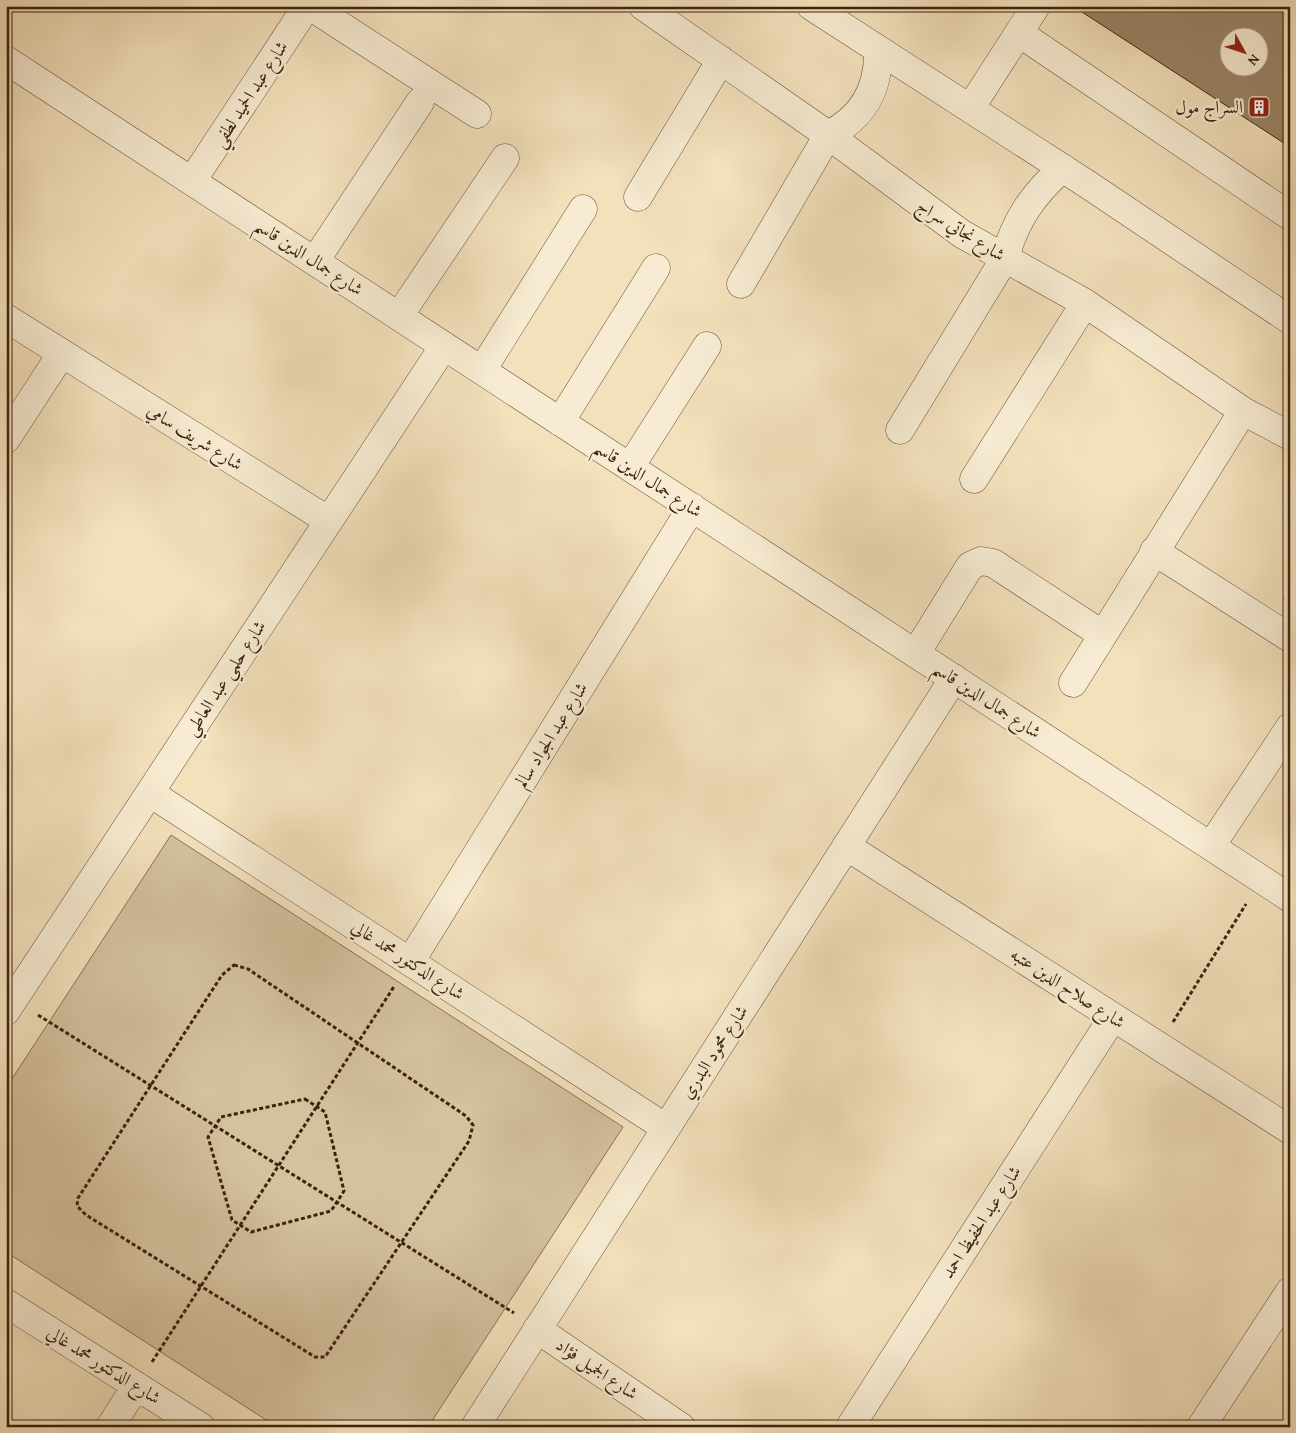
<svg xmlns="http://www.w3.org/2000/svg" width="1296" height="1433" font-family="'Gentium Book Plus',Amiri,serif">
<style>
.green{fill:#d4c19e;stroke:#887255}
.building{fill:#9b8668;stroke:#3c230c;fill-rule:evenodd}
.lines{fill:none;stroke-linecap:round;stroke-linejoin:round}
.minor-casing{stroke:#6a5238;stroke-width:29}
.path{stroke:#3c230c;stroke-width:3;stroke-dasharray:4 2.5;stroke-linecap:butt}
.minor{stroke:#f7ecd3;stroke-width:28}
.labels{text-anchor:middle;stroke-width:4.5;stroke-linejoin:round;paint-order:stroke}
.street-label{font-size:18px;fill:#3c230c;stroke:#f7ecd3}
.poi-label{font-size:18px;fill:#3c230c;stroke:#f7ecd3;text-anchor:end}
</style>
<rect width="100%" height="100%" fill="#f3e1bc"/>
<filter id="stains"><feTurbulence type="fractalNoise" baseFrequency=".004" numOctaves="4"/><feColorMatrix values="0 0 0 0 .2 0 0 0 0 .09 0 0 0 0 .02 0 0 0 .5 -.17"/></filter>
<radialGradient id="worn" r=".72"><stop offset=".6" stop-color="#630" stop-opacity="0"/><stop offset="1" stop-color="#630" stop-opacity=".3"/></radialGradient>
<!-- green -->
<path class="green" d="M171,835L623,1127L428,1427H277L6,1252V1088Z"/>
<!-- building -->
<path class="building" d="M1086,6H1290V147L1082,12ZM1228,38H1258V68H1228Z"/>
<g class="lines">
<!-- minor casing -->
<g class="minor-casing">
<path id="minor" d="M310,6L477,114
M643,6L828,135L962,234L1085,303L1243,411L1290,436
M811,6L1087,184L1290,320
M1019,33L1290,216
M6,60L1290,898
M971,107L1036,6
M192,181L307,6
M638,197L721,60
M315,261L420,102
M741,284L828,135C862,118 879,90 878,51
M399,316L505,158
M6,318L329,521
M482,370L583,209
M560,422L656,268
M900,430L1005,258C1015,220 1034,193 1063,168
M6,439L62,353
M630,467L707,346
M974,479L1085,303
M1154,551L1290,638
M916,653L970,566L981,561L993,563L1103,635
M1073,683L1243,411
M150,793L666,1128
M846,846L1290,1130
M1211,846L1290,727
M410,962L692,507
M6,1011L444,346
M6,1303L201,1427
M537,1329L681,1427
M110,1427L136,1386
M475,1427L954,678
M850,1427L1113,1017
M1201,1427L1290,1291"/>
</g>
<!-- path -->
<path class="path" d="M1284,601L1290,589
M234,965L248,969L466,1116L473,1125L469,1141L325,1357H315L86,1215L77,1206L78,1198L222,975Z
M38,1015L514,1313
M1173,1022L1246,904
M305,1099L325,1112L344,1191L331,1211L251,1232L232,1220L208,1137L221,1117Z
M152,1362L395,985"/>
<!-- minor -->
<use href="#minor" class="minor"/>
</g>
<!-- icons -->
<defs>
<g id="building-square" transform="scale(1.125)"><rect x="-9" y="-9" width="18" height="18" rx="4" fill="#8f2418" stroke="#f7ecd3"/><path d="M-4-6H4V6H1V3H-1V6H-4ZM-2.5-4.3h1.7v1.8h-1.7ZM.8-4.3h1.7v1.8H.8ZM-2.5-1h1.7V.8h-1.7ZM.8-1h1.7V.8H.8Z" fill="#fff"/></g>
</defs>
<g fill-rule="evenodd">
<use href="#building-square" x="1259" y="107"/>
</g>
<g class="labels">
<!-- street labels -->
<g class="street-label">
<text transform="translate(250 94) rotate(-57)" y="6">شارع عبد الحميد لطفي</text>
<text transform="translate(961 230) rotate(32)" y="6">شارع نجاتي سراج</text>
<text transform="translate(309 257) rotate(33)" y="6">شارع جمال الدين قاسم</text>
<text transform="translate(195 437) rotate(32)" y="6">شارع شريف سامي</text>
<text transform="translate(648 479) rotate(33)" y="6">شارع جمال الدين قاسم</text>
<text transform="translate(225 678) rotate(-57)" y="6">شارع حلمي عبد العاطي</text>
<text transform="translate(987 700) rotate(33)" y="6">شارع جمال الدين قاسم</text>
<text transform="translate(551 735) rotate(-58)" y="6">شارع عبد الجواد سالم</text>
<text transform="translate(408 960) rotate(33)" y="6">شارع الدكتور محمد غالي</text>
<text transform="translate(1068 988) rotate(33)" y="6">شارع صلاح الدين عتبه</text>
<text transform="translate(714 1052) rotate(-57)" y="6">شارع محمود البدري</text>
<text transform="translate(981 1222) rotate(-57)" y="6">شارع عبد الحفيظ احمد</text>
<text transform="translate(104 1365) rotate(32)" y="6">شارع الدكتور محمد غالي</text>
<text transform="translate(597 1369) rotate(34)" y="6">شارع الجميل فؤاد</text>
</g>
<!-- poi labels -->
<g class="poi-label">
<text x="1243" y="113">السراج مول</text>
</g>
</g>
<!-- margin -->
<rect width="1296" height="1433" fill="none" stroke="#f3e1bc" stroke-width="25"/>
<rect x="8" y="8" width="1281" height="1418" fill="none" stroke="#3c230c" stroke-width="2.5"/>
<rect x="12" y="12" width="1271" height="1408" fill="none" stroke="#3c230c"/>
<!-- north arrow -->
<g transform="translate(1244 52) rotate(130)"><circle r="24" fill="#f7ecd3" stroke="#ac9c83"/>
<path d="M0-4L9 19L0 12L-9 19Z" fill="#8f2418"/>
<text y="-8" font-size="14" font-weight="bold" text-anchor="middle" fill="#3c230c">N</text>
</g>
<rect width="100%" height="100%" filter="url(#stains)"/>
<rect width="100%" height="100%" fill="url(#worn)"/>
</svg>
